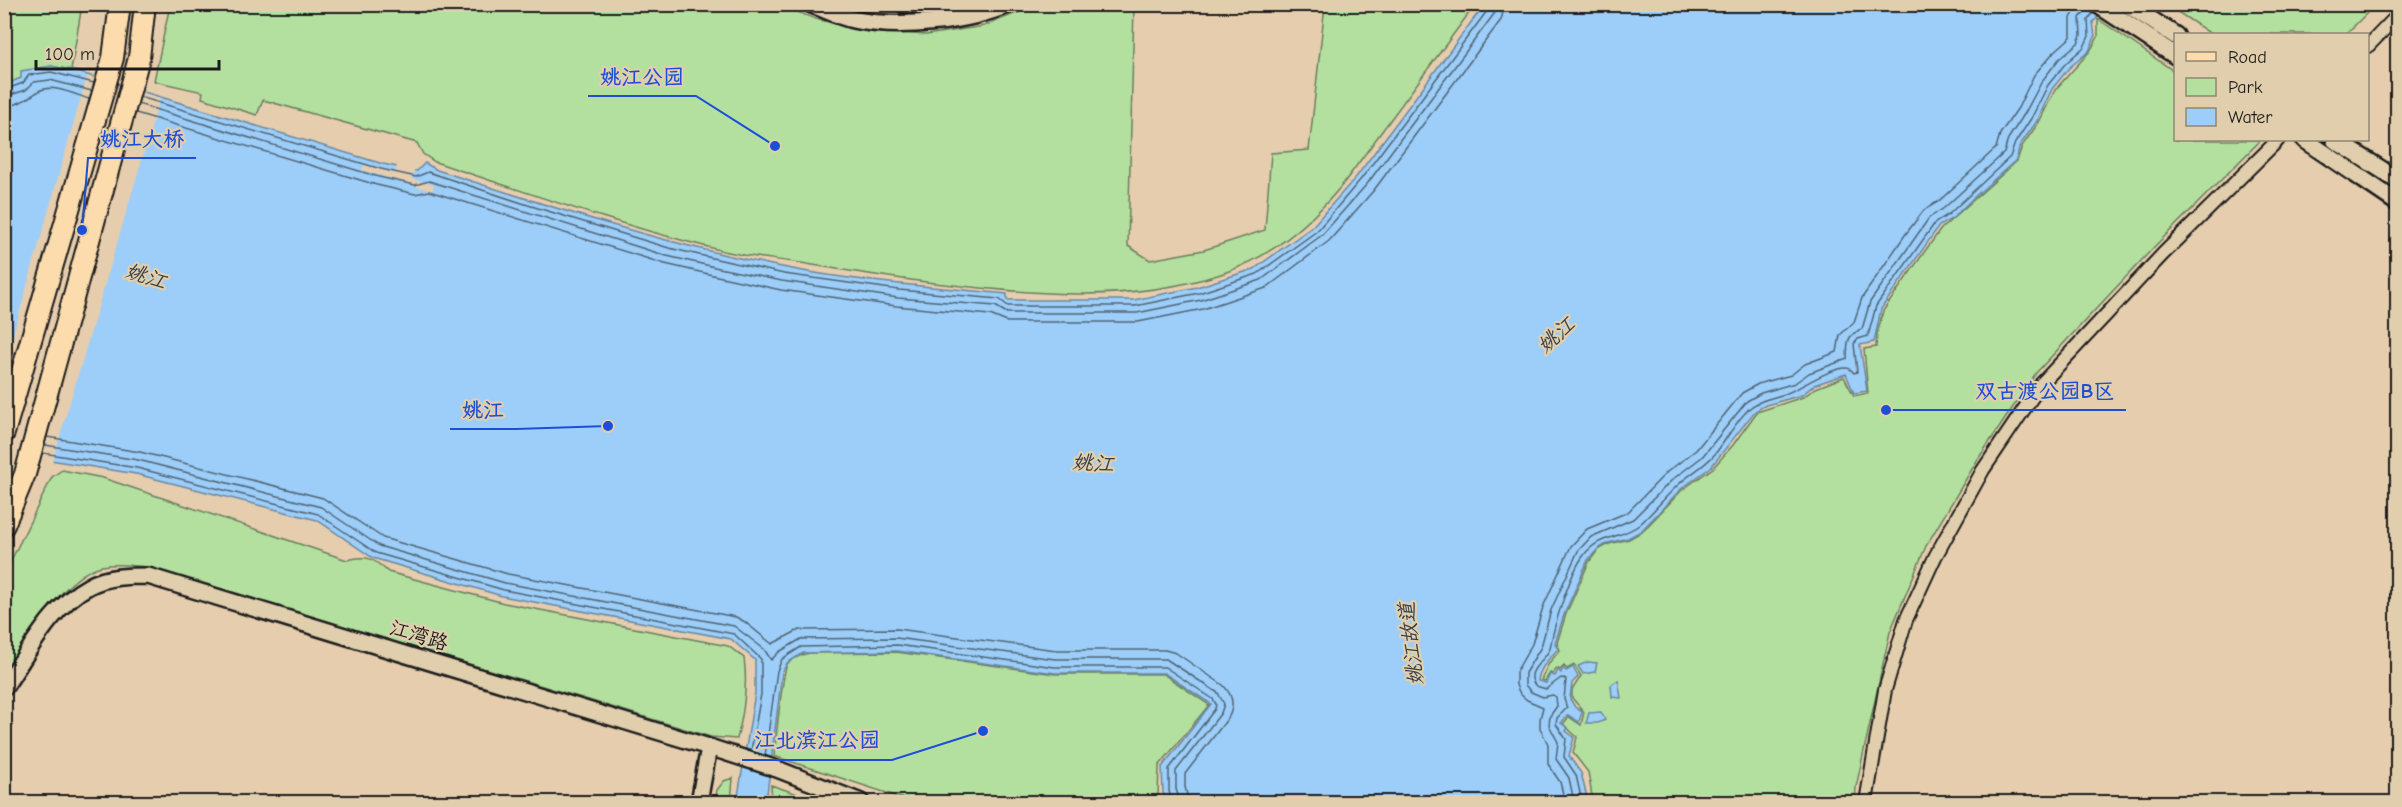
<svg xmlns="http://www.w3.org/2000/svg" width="2402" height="807" font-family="'Comic Neue','LXGW WenKai TC',sans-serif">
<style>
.green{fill:#b3e09f;stroke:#687e5e;stroke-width:1.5}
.water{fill:#9ccef9;stroke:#6987a1;stroke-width:1.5}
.pier{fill:#e6cdad}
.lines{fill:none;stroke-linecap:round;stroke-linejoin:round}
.shore{stroke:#4f6374;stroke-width:1.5}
.minor-casing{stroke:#1c1c1c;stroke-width:16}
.tertiary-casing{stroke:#1c1c1c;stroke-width:20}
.secondary-casing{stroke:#1c1c1c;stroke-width:21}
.primary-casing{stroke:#1c1c1c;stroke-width:24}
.minor{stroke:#e0ceac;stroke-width:12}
.tertiary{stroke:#e0ceac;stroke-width:15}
.secondary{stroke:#e0ceac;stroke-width:16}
.primary{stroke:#fcdcac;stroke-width:20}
.labels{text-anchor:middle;stroke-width:4.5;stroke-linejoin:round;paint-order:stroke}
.street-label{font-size:20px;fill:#1c1c1c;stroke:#e0ceac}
.water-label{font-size:21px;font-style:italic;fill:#364048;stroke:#e0ceac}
.leader{fill:none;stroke:#1d4ed8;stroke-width:2}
.callout-dot{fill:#1d4ed8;stroke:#e0ceac;stroke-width:2}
.callout-label{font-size:21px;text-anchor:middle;font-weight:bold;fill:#1d4ed8;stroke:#e0ceac;stroke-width:4.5;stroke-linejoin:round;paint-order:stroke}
</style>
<rect width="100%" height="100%" fill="#e6cdad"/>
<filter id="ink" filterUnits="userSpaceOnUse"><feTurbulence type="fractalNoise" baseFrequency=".0167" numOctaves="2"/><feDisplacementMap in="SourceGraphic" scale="12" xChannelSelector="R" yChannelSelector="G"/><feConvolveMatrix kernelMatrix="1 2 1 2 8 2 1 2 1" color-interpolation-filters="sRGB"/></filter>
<g filter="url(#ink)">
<!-- green -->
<path class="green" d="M775,4L816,19L857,29L926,35L984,26L1037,5H1134L1128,246L1150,260L1204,250L1265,230L1271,153L1309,150L1325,5H1475L1343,184C1311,223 1270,258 1221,274C1130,303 1038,295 944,284C896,279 849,271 801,263C774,259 746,257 720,250C624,227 529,193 435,162L423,154L417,143L263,100L257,115L202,98L203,92L154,81L170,5Z
M5,5H82L71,70L51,66L5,85Z
M2167,5H2375L2346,34H2211Z
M2098,19L2175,72L2176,140H2261L2155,246L2036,373L1978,459L1926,546L1890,632L1856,787L1855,802H1593L1588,772L1573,753L1577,737L1563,724L1569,717L1581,725L1584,712L1572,698V690L1581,676L1574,665L1567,669L1564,666L1560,670L1557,668L1553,674L1550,673L1545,681L1541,680L1549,663L1560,650L1557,643L1566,614L1589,562L1598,550L1609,544L1629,539L1643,531L1682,490L1713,468L1733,445L1757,412L1803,397L1816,388L1844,377L1854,396L1868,393L1864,349L1876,347L1877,334L1883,311L1925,251L1941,229L2017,161L2022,146L2039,122L2055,90L2090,51L2098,37Z
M62,470L103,478L347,560C368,555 373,558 388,572L504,603L728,646L744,658C748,686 744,712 737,739L711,737L148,567C133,566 117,563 102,566C65,573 24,643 5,673V573L52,477Z
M896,652L1055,674H1163L1209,705L1159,766L1158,795L1161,802H914L774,756C776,742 782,669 788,663C793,658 803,654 810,653Z
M733,778L731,802H715L717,790L724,781Z
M771,785L821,802H772Z"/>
<!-- water -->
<path class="water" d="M1484,5H2110L2093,22L2095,37L2089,51L2069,68L2052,89L2037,121L2020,145L2016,160L1972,199L1953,218L1939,226L1881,309L1874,342L1860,345L1867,391L1854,393L1846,374L1814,385L1802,395L1766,405L1755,411L1711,467L1681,489L1641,531L1628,538L1608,543L1598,549L1588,560L1564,615L1555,643L1558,649C1550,658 1539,668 1538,681L1546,683L1550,674L1555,676L1558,670L1561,673L1563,668L1566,671L1573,667L1578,677L1572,683L1570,699L1575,707L1582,712L1579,722L1568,715L1561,723L1568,728L1566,731L1574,737L1569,756L1581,773L1588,802H1168L1163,793L1162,767L1211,704L1164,673H1055L896,651L803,653L787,663L782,673L766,802H737L755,693V660L731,639L502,596L373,558L317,520L136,474L38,458L5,449L4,85L21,78V71L51,66L71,70L383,164L417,171L425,163L437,170C551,207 664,244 782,267C856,282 932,287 1007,294V300H1134L1197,287L1254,269L1312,227L1357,176Z
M1588,662L1597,663L1595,672L1583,674L1578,666Z
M1618,680L1621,698L1612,697L1611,685Z
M1601,712L1605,720L1598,723H1586L1589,713Z"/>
<!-- pier -->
<path class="pier" d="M87,76L160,98L52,463L4,452L5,363Z
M364,164L394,173L398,164L415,168L412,179L434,185L432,191L362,170Z"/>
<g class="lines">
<!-- shore -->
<path class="shore" d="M4,90L23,83L29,75L51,72L94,83
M4,97L26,90L34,82L50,80L92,91
M140,97L381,169L416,177L428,172L528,205L669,248L721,260L784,274L899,290L999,299L1008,306H1135L1199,293L1257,274L1317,231L1361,179L1487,11L1489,4
M138,104L379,177L415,185L429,181L667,256L719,268L782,281L898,298L995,306L1007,313H1137L1201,300L1261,280L1322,235L1367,184L1494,14L1496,4
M4,106C18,106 28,98 39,91C52,83 76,95 89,99
M136,113L377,185L415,194L429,191L665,264L717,276L781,290L896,306L990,315L1007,322H1138L1203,309L1266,288L1329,241L1374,190L1501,20L1505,4
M47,437L140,452L323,498L383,538L508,574L736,617L745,622L772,644L799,630L897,629L1056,650H1165L1176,653L1223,685C1233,695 1235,706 1228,718L1185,774V787L1189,802
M45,445L138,460L321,507L379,546L505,583L734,626L764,649L771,660L779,652L801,639L896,638L1055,659H1166L1218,693L1224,704L1221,713L1176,771V789L1180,802
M43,453L137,468L318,514L376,553L504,590L734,634L761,659V694L751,751
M765,756L777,671L782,659L801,647L897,645L1055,667H1165L1213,699L1216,704L1215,709L1169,769V791L1172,802
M1565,802L1560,782L1548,764V744L1540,728V719L1543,707L1527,700L1520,694L1516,685V672L1532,644L1543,607L1571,546L1587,529L1628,512L1667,472L1696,450L1742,393L1758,384L1791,375L1805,364L1837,352L1840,335L1854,322L1862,298L1905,235L1924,210L1939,201L1996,148L2000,134L2018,108L2034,75L2053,53L2071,37V18L2079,4
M1574,802L1569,778L1556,759L1558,742L1549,725L1550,716L1557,706L1556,697L1553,695L1543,697L1531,692L1525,685V673L1541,647L1551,610L1578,551L1591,537L1633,519L1673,479L1702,457L1747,401L1761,393L1795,383L1809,373L1847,359C1848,344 1845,336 1862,329L1870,302L1929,218L1944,208L2004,153L2008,139L2025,113L2042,81L2059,59L2078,43L2081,35L2080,18L2088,8
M1582,802L1576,775L1564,757L1566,739L1556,724L1557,718L1567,708L1564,699L1566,679L1561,678L1546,689L1536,686C1522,671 1548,659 1550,648C1554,625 1570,573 1584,555C1600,534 1621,539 1639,525C1653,513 1664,498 1677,486C1689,474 1704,467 1715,454C1727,439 1737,419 1751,407C1761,399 1773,398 1785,394C1799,389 1833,366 1847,368C1850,368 1852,371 1854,373L1857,372L1854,344L1858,339L1868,336L1876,306L1935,223L1949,214L2010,157L2015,143L2032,117L2048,85L2065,64L2084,47L2089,36L2088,20L2093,13"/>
<!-- minor casing -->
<g class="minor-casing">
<path id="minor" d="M2368,46L2398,15
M1866,802L1885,690L1906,620L1935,557L1983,470L2041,384L2163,254L2278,140"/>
</g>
<!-- tertiary casing -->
<g class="tertiary-casing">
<path id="tertiary" d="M4,688C29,652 50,607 89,586C107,576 129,576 148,576L709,747L777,769L861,802
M699,802L709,747"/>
</g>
<!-- secondary casing -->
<g class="secondary-casing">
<path id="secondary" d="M811,4C825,9 840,17 855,20C901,29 966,22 1009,4
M904,4H920
M2097,4L2176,56
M2127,4L2176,36
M2305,140L2398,203
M2335,140L2398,180"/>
</g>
<!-- primary casing -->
<g class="primary-casing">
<path id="primary" d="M4,433L113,58L120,4
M4,525L25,474L139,58L145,4"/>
</g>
<!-- minor -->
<use href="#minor" class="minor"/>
<!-- tertiary -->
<use href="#tertiary" class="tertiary"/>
<!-- secondary -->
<use href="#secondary" class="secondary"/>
<!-- primary -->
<use href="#primary" class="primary"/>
</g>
</g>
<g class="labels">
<!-- street labels -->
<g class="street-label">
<text transform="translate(419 635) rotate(17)" y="7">江湾路</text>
</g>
<!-- water labels -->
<g class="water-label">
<text transform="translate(146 276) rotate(18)" y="7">姚江</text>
<text transform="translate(1556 335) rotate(-42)" y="7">姚江</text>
<text transform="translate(1093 463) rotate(4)" y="7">姚江</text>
<text transform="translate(1411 644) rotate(-97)" y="7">姚江故道</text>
</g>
</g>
<!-- callouts -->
<path class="leader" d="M775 146L696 96H588M82 230L88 158H196M1886 410L1963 410H2126M608 426L516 429H450M983 731L892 760H742"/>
<g class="callout-dot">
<circle cx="775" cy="146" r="6"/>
<circle cx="82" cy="230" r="6"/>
<circle cx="1886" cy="410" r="6"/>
<circle cx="608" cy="426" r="6"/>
<circle cx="983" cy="731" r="6"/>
</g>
<g class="callout-label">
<text x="642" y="84">姚江公园</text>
<text x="142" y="146">姚江大桥</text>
<text x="2045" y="398">双古渡公园B区</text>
<text x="483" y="417">姚江</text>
<text x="817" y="747">江北滨江公园</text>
</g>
<!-- margin -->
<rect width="2402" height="807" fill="none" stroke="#e0ceac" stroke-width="24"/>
<rect x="12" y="12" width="2378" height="783" fill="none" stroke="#1c1c1c" stroke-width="2" filter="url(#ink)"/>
<!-- legend -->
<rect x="2174" y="33" width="195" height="108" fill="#e0ceac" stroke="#928772" stroke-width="1.5"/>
<rect x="2186" y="52" width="30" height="9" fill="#fcdcac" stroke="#928772" stroke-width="1.5"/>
<text x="2228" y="63" font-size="18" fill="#1c1c1c">Road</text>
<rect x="2186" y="78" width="30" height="18" fill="#b3e09f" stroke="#928772" stroke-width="1.5"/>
<text x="2228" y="93" font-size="18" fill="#1c1c1c">Park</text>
<rect x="2186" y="108" width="30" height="18" fill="#9ccef9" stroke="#928772" stroke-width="1.5"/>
<text x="2228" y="123" font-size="18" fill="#1c1c1c">Water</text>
<!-- scale -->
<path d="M36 60v9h183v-9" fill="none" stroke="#1c1c1c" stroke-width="3"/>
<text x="45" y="60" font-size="18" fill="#1c1c1c" stroke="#e0ceac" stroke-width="4.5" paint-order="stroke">100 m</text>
</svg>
